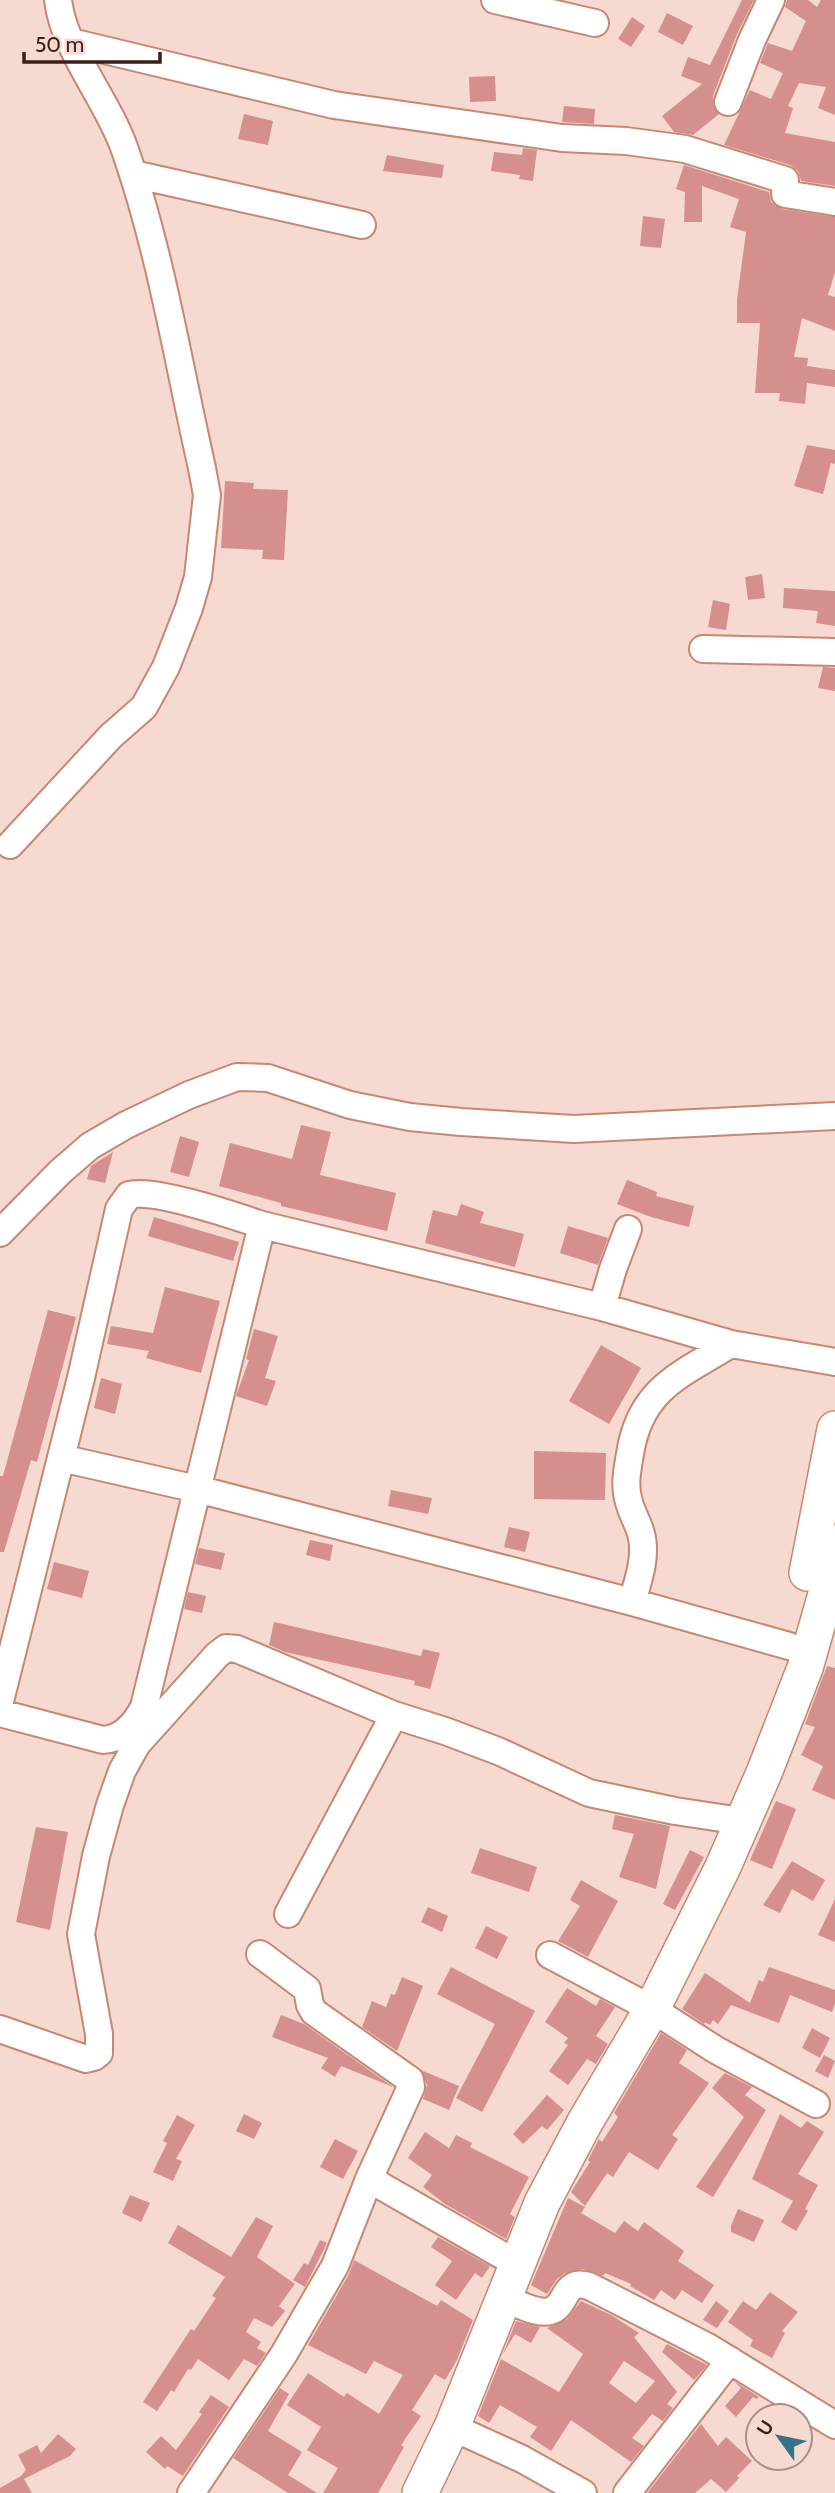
<svg xmlns="http://www.w3.org/2000/svg" width="835" height="2493" font-family="Cabin,sans-serif">
<style>
.building{fill:#d58f8f;fill-rule:evenodd}
.lines{fill:none;stroke-linecap:round;stroke-linejoin:round}
.minor-casing{stroke:#c78771;stroke-width:30}
.major-casing{stroke:#c78771;stroke-width:38}
.minor{stroke:#fff;stroke-width:26}
.major{stroke:#fff;stroke-width:35}
</style>
<rect width="100%" height="100%" fill="#f6d9d0"/>
<!-- building -->
<path class="building" d="M742,0H754L737,34L713,96V105L719,114L693,135L674,132L662,116L702,84L681,76L688,57L710,65Z
M787,0H808L817,7L821,0H835V115L818,108L826,87L799,83L788,106L793,108L785,133L835,142V186L801,181L798,171L790,165L724,145L750,90L771,99L783,73L760,63L768,43L792,51L806,21L785,7Z
M667,13L693,26L683,45L658,32Z
M632,17L645,26L631,47L618,39Z
M495,76L496,101L470,102L469,77Z
M564,106L595,109L594,124L562,122Z
M244,114L273,121L268,145L238,139Z
M523,148L537,150L533,181L519,179L520,175L491,171L494,152L522,155Z
M387,155L444,165L442,178L383,171Z
M684,165L769,192L771,202L782,209L835,217V272L828,295L835,297V331L802,318L794,357L808,358L807,366L835,370V387L807,383L805,404L779,401L780,393H755L760,323H737V299L746,232L730,227L739,199L702,186V222H684L685,192L676,189Z
M643,216L665,219L661,248L640,246Z
M807,445L835,450V464L831,463L823,494L794,486Z
M225,481L254,483L253,489L288,490L284,560L262,559L263,550L221,548Z
M762,574L765,598L748,600L745,577Z
M784,588L835,591V626L816,623L818,611L783,608Z
M713,600L730,604L726,630L708,627Z
M823,667L835,668V691L818,688Z
M301,1125L331,1132L320,1175L396,1193L387,1231L281,1206V1203L219,1186L230,1143L292,1159Z
M180,1136L199,1142L189,1177L170,1172Z
M113,1152L105,1183L87,1179L91,1166Z
M627,1180L657,1192L656,1196L694,1206L689,1227L651,1217L617,1204Z
M461,1204L484,1212L480,1223L524,1234L515,1267L425,1243L433,1210L457,1216Z
M154,1217L239,1242L233,1261L148,1236Z
M568,1226L608,1238L598,1265L560,1253Z
M165,1287L220,1301L201,1373L146,1358L149,1351L107,1344L111,1326L153,1333Z
M48,1310L76,1317L37,1462L31,1460L4,1552H0V1476H3Z
M254,1329L278,1336L265,1378L276,1381L267,1406L236,1396L249,1360L246,1359Z
M601,1345L641,1368L609,1424L569,1401Z
M101,1378L122,1384L115,1414L94,1408Z
M534,1451L606,1453L605,1500L534,1499Z
M391,1490L432,1498L428,1514L388,1506Z
M509,1527L530,1532L525,1552L504,1547Z
M310,1540L333,1545L330,1561L306,1555Z
M199,1548L225,1553L221,1570L195,1564Z
M54,1562L89,1571L82,1598L47,1589Z
M188,1592L206,1596L202,1613L184,1609Z
M274,1622L421,1656L423,1649L440,1653L430,1689L414,1685L415,1681L285,1652L269,1645Z
M827,1666L835,1668V1800L812,1790L823,1766L801,1755L815,1727L805,1724Z
M776,1801L796,1809L772,1869L750,1860Z
M615,1815L670,1826L656,1889L619,1877L634,1834L612,1829Z
M36,1827L68,1832L50,1930L16,1922Z
M480,1848L537,1867L529,1892L471,1873Z
M690,1850L704,1857L675,1910L663,1904Z
M792,1861L825,1880L813,1901L792,1889L780,1913L763,1905Z
M581,1880L618,1901L588,1957L558,1941L580,1906L570,1900Z
M835,1899V1942L818,1935Z
M428,1907L448,1916L442,1932L421,1922Z
M486,1926L508,1937L497,1959L475,1948Z
M451,1967L535,2011L482,2112L456,2098L495,2024L437,1994Z
M769,1967L835,1990V2003L832,2012L790,1995L779,2023L731,2005L718,2024L713,2020L710,2025L705,2022L704,2024L682,2009L705,1973L750,2003L759,1980L763,1982Z
M402,1977L423,1986L397,2051L362,2027L372,2001L386,2007L391,1994L395,1995Z
M567,1988L596,2006L600,1999L615,2007L596,2036L608,2044L596,2064L587,2059L568,2085L549,2071L568,2045L564,2043L568,2038L545,2022Z
M281,2015L304,2024L393,2087L341,2066L335,2077L321,2068L328,2058L272,2037Z
M812,2028L830,2038L820,2058L802,2048Z
M661,2033L687,2050L679,2063L709,2083L672,2135L678,2139L658,2170L629,2152L613,2177L607,2173L585,2206L571,2192L590,2162L588,2160L599,2139L602,2142L618,2117L614,2113Z
M824,2055L835,2061L828,2078L815,2071Z
M421,2070L459,2086L449,2110L423,2099L427,2085Z
M725,2073L752,2087L745,2095L766,2110L713,2197L696,2187L744,2117L712,2088Z
M547,2095L564,2110L547,2130L542,2126L523,2144L513,2134Z
M244,2114L262,2123L254,2139L236,2131Z
M780,2114L801,2128L807,2121L824,2132L798,2174L818,2185L805,2209L808,2211L796,2231L781,2222L793,2201L752,2179Z
M177,2115L195,2125L176,2159L182,2161L173,2181L153,2172L167,2143L163,2141Z
M425,2132L449,2148L456,2135L472,2143L470,2147L529,2177L510,2214L515,2217L506,2239L445,2204L423,2187L432,2175L408,2158Z
M335,2139L358,2151L343,2179L320,2167Z
M130,2195L150,2203L141,2222L122,2213Z
M568,2198L585,2207L581,2213L615,2233L624,2221L638,2231L644,2222L684,2251L678,2261L714,2285L702,2303L682,2290L675,2300L661,2290L654,2300L630,2286L631,2284L605,2273L603,2276L583,2269L565,2273L557,2279L547,2294L531,2285Z
M738,2209L764,2220L754,2242L731,2232V2226Z
M256,2217L273,2226L257,2257L295,2284L279,2306L285,2311L272,2327L254,2318L246,2332L261,2342L257,2348L266,2353L257,2366L244,2359L229,2380L198,2359L191,2370L188,2369L174,2392L171,2390L157,2411L143,2402L191,2329L194,2331L216,2298L212,2296L225,2277L168,2243L178,2225L231,2257Z
M438,2237L490,2266L482,2278L475,2273L456,2300L435,2285L452,2261L431,2247Z
M320,2240L327,2243L305,2287L293,2280L304,2263L308,2265Z
M354,2260L437,2306L441,2300L473,2320L457,2360L445,2380L435,2374L412,2410L421,2416L401,2445L404,2447L378,2493H323L338,2468L307,2450L321,2427L287,2405L308,2373L344,2397L347,2393L379,2414L403,2375L374,2361L366,2374L308,2345L349,2274Z
M770,2292L798,2312L782,2331L785,2333L772,2358L750,2346L753,2340L728,2322L743,2301L756,2310Z
M581,2301L611,2315L639,2333L634,2337L677,2392L667,2404L673,2408L663,2421L652,2414L632,2438L644,2446L631,2462L571,2420L551,2451L530,2437L537,2427L500,2405L489,2423L478,2416L501,2359L559,2392L583,2354L547,2328L567,2319ZM624,2361L655,2381L636,2403L609,2383Z
M716,2301L729,2311L717,2328L703,2320Z
M516,2321L540,2327L531,2343L515,2334L503,2354Z
M667,2344L707,2365L694,2380L662,2352Z
M734,2381L759,2397L757,2399L753,2397L736,2417L725,2406L741,2388Z
M280,2388L289,2394L268,2431L302,2452L288,2475L317,2493H288L233,2458Z
M211,2395L229,2407L183,2476L167,2466L165,2469L146,2452L161,2436L176,2450L202,2414L199,2412Z
M701,2424L718,2446L726,2437L752,2461L737,2476L739,2478L726,2492L711,2479L695,2493H647Z
M58,2434L76,2449L70,2456L24,2479L32,2493H0V2488L21,2476L26,2470L18,2455L37,2445L41,2453Z"/>
<g class="lines">
<!-- minor casing -->
<g class="minor-casing">
<path id="minor" d="M495,0L595,23
M71,42L334,105L562,138L626,141L685,149L785,180V194L835,202
M728,102L752,40L771,0
M133,174L362,225
M703,649L835,652
M10,845L111,736L144,707L166,667L189,608L198,577L207,495L202,468C178,362 161,253 125,150C108,100 64,51 58,0
M0,1233L60,1172L90,1146L126,1125L189,1095L237,1077L268,1078L350,1105L410,1117L461,1122L574,1129L835,1116
M602,1307L613,1269L628,1229
M61,1458L197,1489L632,1602L789,1646
M632,1602C638,1581 646,1559 642,1538C640,1525 632,1515 629,1502C624,1486 627,1471 630,1454C640,1389 680,1375 731,1344
M0,1701L81,1378L119,1209L129,1195C154,1188 235,1216 262,1225L602,1307L731,1344L835,1362
M0,1713L103,1740C123,1739 135,1724 144,1707L262,1225
M288,1914L394,1715
M550,1955L652,2009L716,2050L816,2104
M0,2029L86,2059L94,2057L99,2053V2034L81,1934L96,1856L110,1805L122,1771L137,1744L217,1655L226,1648L237,1649L394,1715L445,1731L498,1751L589,1793L675,1811L728,1819L741,1823
M369,2179L519,2265
M505,2299C517,2303 537,2315 550,2311C568,2306 562,2278 589,2286L708,2347L835,2425
M452,2427L522,2459L583,2493
M191,2493L284,2354L335,2266L369,2179L411,2087L410,2080L406,2077L314,2012L310,2005L307,1989L260,1954
M627,2493L730,2360"/>
</g>
<!-- major casing -->
<g class="major-casing">
<path id="major" d="M807,1573L835,1429
M420,2493L452,2427L542,2203L585,2122L652,2009L722,1869L764,1773L805,1668L826,1594L835,1543"/>
</g>
<!-- minor -->
<use href="#minor" class="minor"/>
<!-- major -->
<use href="#major" class="major"/>
</g>
<!-- north arrow -->
<g transform="translate(779 2437) rotate(303)"><circle r="33" fill="#f6d9d0" stroke="#aa8f86" stroke-width="2"/>
<path d="M0-5L12 26L0 18L-12 26Z" fill="#337487"/>
<text y="-10" font-size="19" font-weight="bold" text-anchor="middle" fill="#391f16">U</text>
</g>
<!-- scale -->
<path d="M24 52v10h136v-10" fill="none" stroke="#391f16" stroke-width="3.5"/>
<text x="35" y="52" font-size="21" fill="#391f16" stroke="#f6d9d0" stroke-width="5" paint-order="stroke">50 m</text>
</svg>
